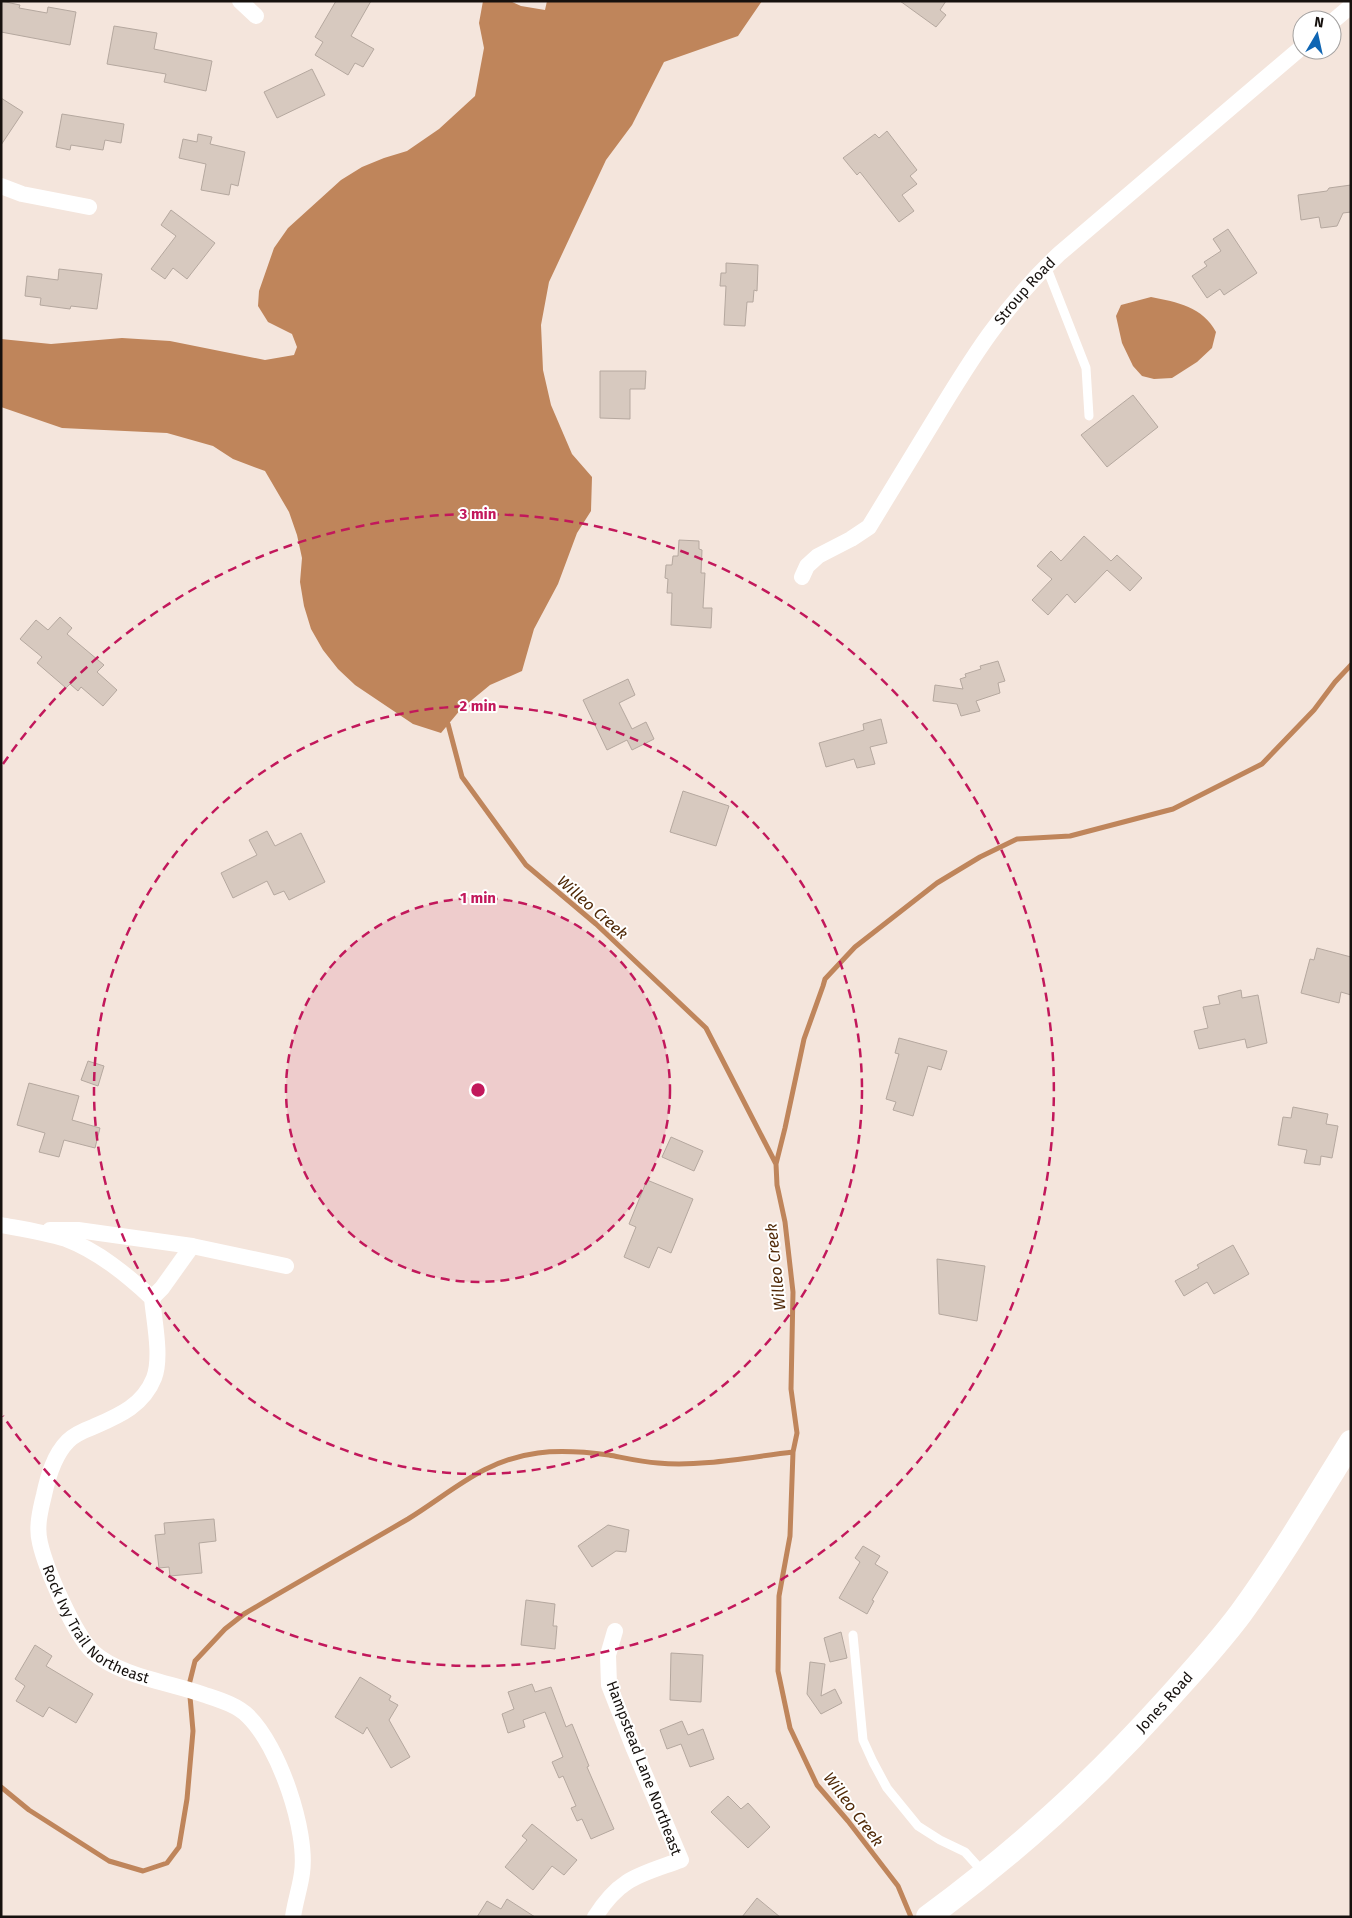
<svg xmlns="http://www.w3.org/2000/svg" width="1352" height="1918" font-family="'Fira Sans',sans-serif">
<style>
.water{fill:#bf855b}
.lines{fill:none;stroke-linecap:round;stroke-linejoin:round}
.stream{stroke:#bf855b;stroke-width:5}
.building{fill:#d7c9bf;stroke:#b5a89f}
.lane{stroke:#fff;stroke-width:9}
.street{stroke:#fff;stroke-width:16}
.secondary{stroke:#fff;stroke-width:24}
.ring{fill:none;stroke:#c2185b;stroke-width:2.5;stroke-dasharray:9 6}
.labels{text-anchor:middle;stroke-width:4;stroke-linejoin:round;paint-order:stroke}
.street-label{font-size:15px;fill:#16110e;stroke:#fff}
.water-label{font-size:16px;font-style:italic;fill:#502907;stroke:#fff}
.centre{fill:#c2185b;stroke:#fff;stroke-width:2.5}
.ring-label{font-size:15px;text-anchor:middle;font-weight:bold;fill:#c2185b;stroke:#fff;stroke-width:4;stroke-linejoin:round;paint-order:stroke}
</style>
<rect width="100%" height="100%" fill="#f4e5dc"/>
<!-- water -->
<path class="water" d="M483,1H510L521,6L545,10L547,1H762L738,36L664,62L632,125L606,160L549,282L541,325L543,370L551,405L572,454L592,477L591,511L577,533L558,584L534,629L522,671L490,685L461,709L441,733L413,724L355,685L338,669L323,650L311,629L304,606L300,582L302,558L297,535L289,512L265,471L233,459L213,446L167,433L62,428L1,407V339L51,344L122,338L170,341L265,360L294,355L297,347L292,334L268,322L258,306L259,291L274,248L288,228L341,180L362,167L384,158L407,151L439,129L475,96L484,48L479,23Z
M1151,297C1177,302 1203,307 1216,332L1212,348L1197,362L1172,378L1154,379L1142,376L1133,366L1122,343L1116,316L1121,305Z"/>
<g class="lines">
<!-- stream -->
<path class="stream" d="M448,724L462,777L526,865L596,924L706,1028L776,1164L777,1185L785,1222L793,1292L791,1389L797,1433L793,1452L790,1536L779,1596L778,1671L790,1728L817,1785L848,1821L898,1886L911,1917
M776,1164L785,1128L804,1039L823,986L825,979L855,947L937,883L980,857L1017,839L1070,836L1173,809L1262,764L1314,710L1335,682L1351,665
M1,1787L29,1810L109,1861L143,1871L167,1863L179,1847L187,1799L193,1731L189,1685L195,1661L225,1629L244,1614C298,1582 353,1551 408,1519C452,1492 483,1460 538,1453C561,1450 586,1452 609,1455C625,1458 642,1462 658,1463C701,1467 750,1457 793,1452"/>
</g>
<!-- building -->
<path class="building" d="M1,1L20,5L19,8L47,13L48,7L76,12L70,45L1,32Z
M336,1H371L351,36L374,49L363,67L355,63L348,75L315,55L323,42L315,37Z
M900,1H946L940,10L946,15L936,27Z
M114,26L157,33L154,49L212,61L206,91L164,82L166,74L107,64Z
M312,69L325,95L277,118L264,92Z
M1,98L23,112L1,145Z
M62,114L124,124L121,143L105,140L103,150L71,145L70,150L56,147Z
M887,131L917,170L910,176L917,184L902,195L914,211L899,222L860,172L857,175L843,158L875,134L879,138Z
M198,134L212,137L210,144L245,152L238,186L231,184L229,195L201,190L206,164L179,158L183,139L197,142Z
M1351,185V212L1343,213L1337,226L1321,228L1319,217L1301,220L1298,195L1327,191L1329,188Z
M171,210L215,243L187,279L173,268L165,279L151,269L176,236L161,225Z
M1228,229L1257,273L1224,295L1220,289L1207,298L1192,276L1207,266L1204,262L1221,251L1213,239Z
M726,263L758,265L757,291L754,290L753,302H747L745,326L724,325L726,286H720L721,273H726Z
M59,269L102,274L97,309L71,306L70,309L40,305L41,298L25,296L27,276L58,280Z
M600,371H646L645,389H630V419L600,418Z
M1133,395L1158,427L1107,467L1081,435Z
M1084,536L1111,561L1117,555L1142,578L1130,591L1107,570L1075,603L1067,594L1048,615L1032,600L1052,579L1037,566L1051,551L1061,561Z
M679,540L699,541V549L702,550L701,573H705L703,608H712L711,628L671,625L672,593H667L668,579L665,578L666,565H672L673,556H678Z
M60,617L72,628L67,634L104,665L97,672L117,690L103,706L81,687L78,691L70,684L66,688L37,663L42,657L20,639L36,620L48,630Z
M998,661L1005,681L998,683L1000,693L976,701L980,711L961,716L957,704L933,701L935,685L963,689L960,679L966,677L965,674L981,669L980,666Z
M628,679L635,695L619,703L632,729L646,722L654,739L632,750L627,740L607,750L583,700Z
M881,719L887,743L870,747L875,764L857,768L854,759L826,767L819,743L864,730L863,724Z
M683,791L729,806L716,846L670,832Z
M267,831L275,846L301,833L325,882L289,900L284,891L274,895L267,881L233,898L221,873L257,855L249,840Z
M1317,948L1351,957V995L1341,992L1339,1003L1301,993L1310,959L1314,960Z
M1241,990L1242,998L1258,995L1267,1043L1247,1048L1245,1039L1199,1049L1194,1031L1208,1028L1203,1007L1220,1004L1218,996Z
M899,1038L947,1051L941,1070L928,1066L913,1116L893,1110L896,1102L886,1099L899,1054L895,1053Z
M88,1061L104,1066L98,1086L81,1080Z
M29,1083L79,1096L72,1120L100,1128L95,1148L64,1140L59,1157L39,1152L45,1133L17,1125Z
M1293,1107L1328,1114L1326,1124L1338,1126L1332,1158L1321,1156L1320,1165L1304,1163L1307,1150L1278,1145L1283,1117L1291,1118Z
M671,1137L703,1151L694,1171L662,1157Z
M647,1180L693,1199L671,1253L658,1247L649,1268L624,1257L636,1227L629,1224Z
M1233,1245L1249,1274L1214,1294L1207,1282L1184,1296L1175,1281L1199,1268L1197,1265Z
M937,1259L985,1266L977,1321L939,1314Z
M214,1519L216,1541L199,1543L202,1573L170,1576L169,1567L159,1568L155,1535L165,1534L164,1523Z
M608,1525L629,1530L626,1552L616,1551L592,1567L578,1546Z
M863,1546L880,1556L875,1564L888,1572L872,1600L874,1601L867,1614L839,1598L860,1562L855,1558Z
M526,1600L555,1604L553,1626H557L555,1649L521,1645Z
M841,1632L847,1658L830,1662L824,1638Z
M35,1645L52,1656L46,1666L93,1694L76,1723L49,1707L43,1717L16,1701L25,1686L15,1679Z
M671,1653L703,1655L701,1702L670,1700Z
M810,1662L825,1664L821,1696L835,1689L842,1703L821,1714L807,1694Z
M360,1677L391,1696L389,1700L398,1705L389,1720L410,1757L391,1768L367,1727L363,1734L335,1717Z
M532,1684L535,1692L551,1687L566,1727L572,1724L589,1766L587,1767L614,1829L591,1839L582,1819L577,1821L571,1808L576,1806L563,1776L559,1778L552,1762L563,1757L545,1712L523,1720L525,1727L508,1733L502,1714L514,1709L508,1692Z
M682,1721L688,1735L703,1729L714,1759L690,1767L681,1744L667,1749L660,1730Z
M728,1796L741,1809L748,1803L770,1827L748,1848L711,1812Z
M532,1824L577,1860L564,1875L552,1866L533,1890L505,1867L527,1840L522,1836Z
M757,1898L780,1917H742Z
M507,1899L535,1917H477L487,1901L501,1909Z"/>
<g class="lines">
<!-- lane -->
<path class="lane" d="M1046,266L1086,368L1089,416
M853,1635L863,1740L873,1762L887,1788L918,1826L940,1840L965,1852L983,1872"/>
<!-- street -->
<g class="street">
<path d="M240,1L256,16"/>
<path d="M1332,22L1351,6"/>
<path d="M1,186L22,194L89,207"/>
<path id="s1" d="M802,577L807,566L818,556L851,539L869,527C890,492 912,457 933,422C971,359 1004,306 1059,254L1302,47"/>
<path id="s2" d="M1,1225C23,1229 44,1232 66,1239C98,1251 127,1275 152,1298C154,1321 162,1357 154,1378C143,1406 118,1416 93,1427C85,1430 75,1434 68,1441C54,1455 48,1476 44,1495C40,1511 36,1528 40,1543C46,1569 74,1634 93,1652C119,1676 172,1683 205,1695C220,1700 237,1705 248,1716C279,1746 308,1831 302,1873C300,1888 295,1902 293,1917"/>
<path d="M50,1230H78L192,1246L286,1266"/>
<path d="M152,1298L162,1288L192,1246"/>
<path d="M595,1917C620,1877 640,1875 681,1860L634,1749L609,1685L608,1655L615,1631"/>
</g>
<!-- secondary -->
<path class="secondary" id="s3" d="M928,1917C1017,1851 1091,1784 1165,1702C1191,1673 1218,1644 1241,1613C1281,1558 1315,1500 1351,1442"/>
</g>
<!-- distance rings -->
<circle cx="478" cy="1090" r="192" fill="#c2185b" fill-opacity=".12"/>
<g class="ring">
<circle cx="478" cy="1090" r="192"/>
<circle cx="478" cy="1090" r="384"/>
<path d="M3 764A576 576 0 1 1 3 1416"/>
</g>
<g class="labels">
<!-- street labels -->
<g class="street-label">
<text dy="5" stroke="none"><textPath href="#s1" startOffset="369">Stroup Road</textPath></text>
<text dy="5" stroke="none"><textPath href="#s2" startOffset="574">Rock Ivy Trail Northeast</textPath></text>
<text dy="5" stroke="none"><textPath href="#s3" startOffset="320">Jones Road</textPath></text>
<text transform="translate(644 1768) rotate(69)" y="5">Hampstead Lane Northeast</text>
</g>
<!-- water labels -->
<g class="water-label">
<text transform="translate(593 907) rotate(41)" y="6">Willeo Creek</text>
<text transform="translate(775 1267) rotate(-96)" y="6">Willeo Creek</text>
<text transform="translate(854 1809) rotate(53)" y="6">Willeo Creek</text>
</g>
</g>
<circle cx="478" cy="1090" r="8" class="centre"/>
<g class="ring-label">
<text x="478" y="519">3 min</text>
<text x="478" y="711">2 min</text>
<text x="478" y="903">1 min</text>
</g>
<!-- border -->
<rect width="1352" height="1918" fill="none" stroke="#16110e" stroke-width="5"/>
<!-- north arrow -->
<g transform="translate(1317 35) rotate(9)"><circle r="24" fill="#ffffff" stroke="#a2a09f"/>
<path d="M0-4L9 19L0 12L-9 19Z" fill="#0f65b3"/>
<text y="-8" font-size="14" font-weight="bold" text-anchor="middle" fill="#16110e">N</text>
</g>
</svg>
